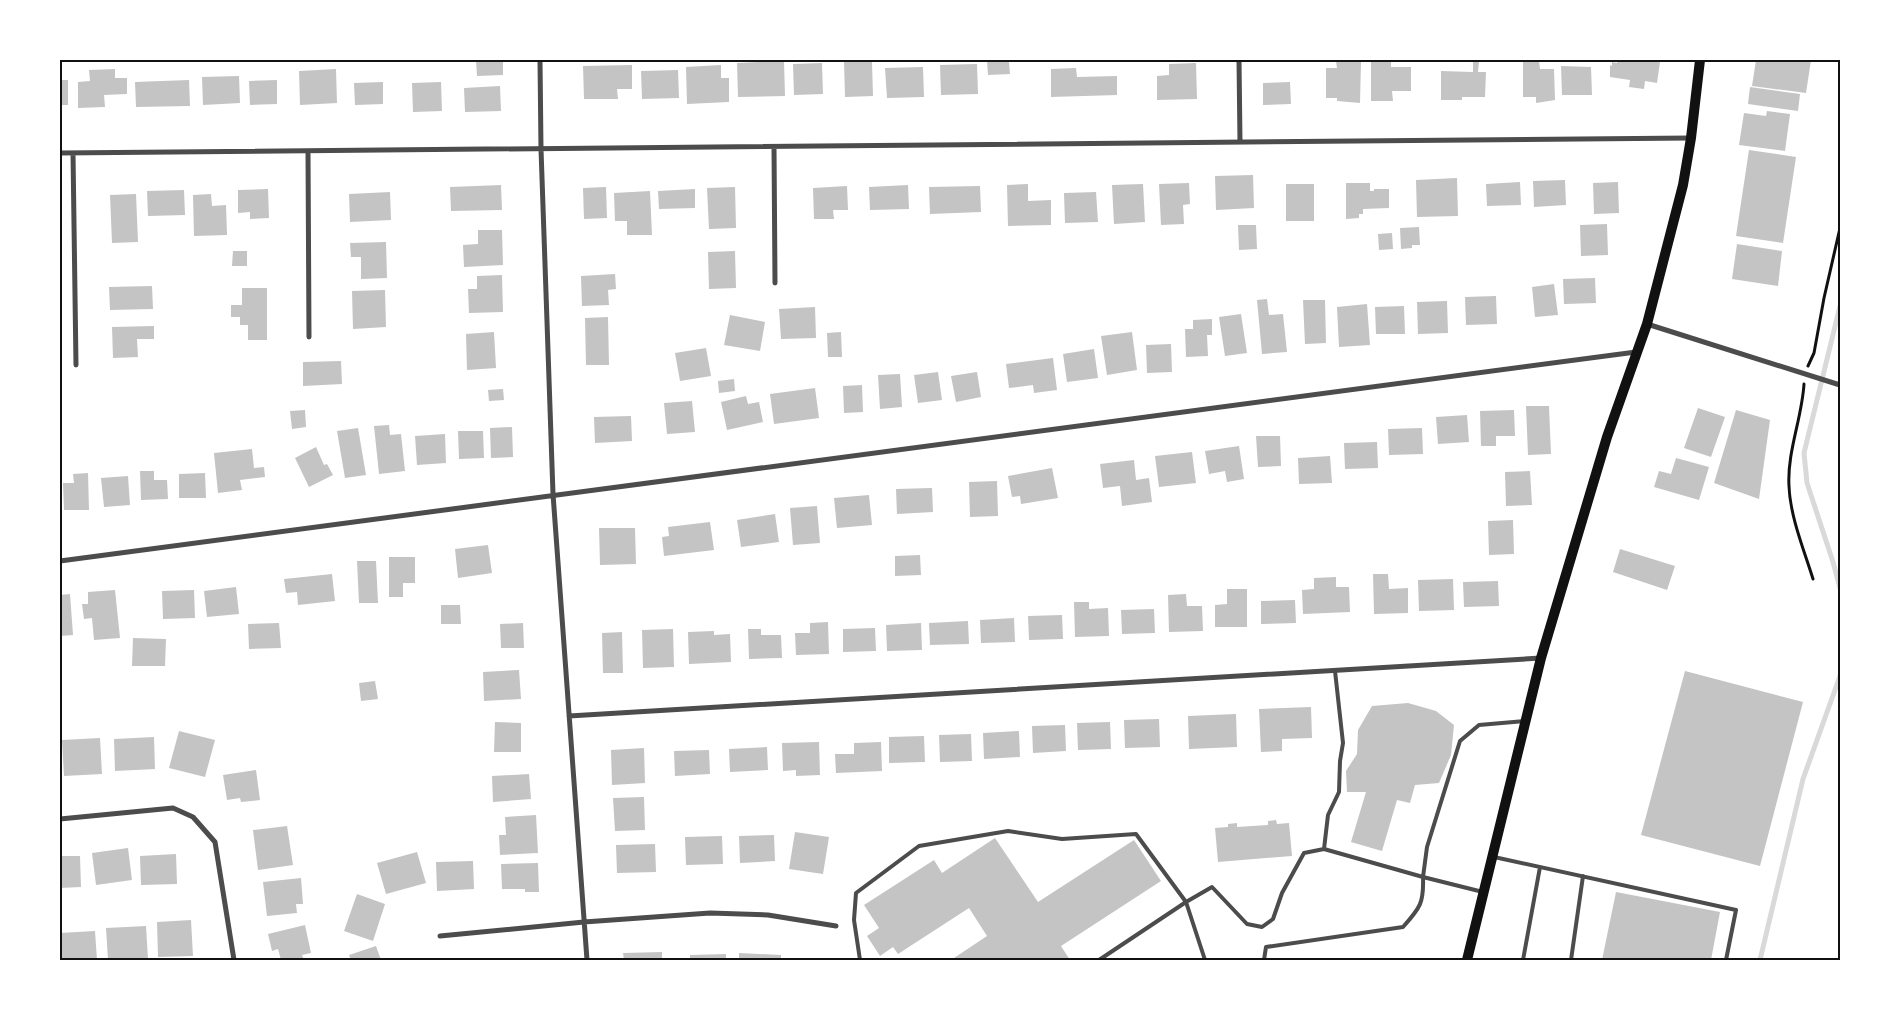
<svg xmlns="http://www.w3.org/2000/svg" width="1900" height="1020" font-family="Cabin,sans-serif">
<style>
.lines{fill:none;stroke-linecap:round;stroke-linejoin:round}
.stream{stroke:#d9d9d9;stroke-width:5}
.building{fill:#c4c4c4}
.path{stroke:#111;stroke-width:3}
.service{stroke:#4c4c4c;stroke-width:4}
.minor{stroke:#4c4c4c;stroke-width:5}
.secondary{stroke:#111;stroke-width:10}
.neatline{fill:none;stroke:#111;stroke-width:2}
</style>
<rect width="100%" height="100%" fill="#fff"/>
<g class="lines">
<!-- stream -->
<path class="stream" d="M1840,306L1804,453L1807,483L1833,562L1840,588
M1760,960L1803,779L1840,676"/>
</g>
<!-- building -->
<path class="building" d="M476,60H503V75L477,76Z
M987,60H1018V62H1009L1010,74L988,75Z
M1344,60L1361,61L1360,103L1337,101V98H1326V68H1337L1336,61Z
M1371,60H1391V67H1411V91H1392L1393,101H1371Z
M1618,60H1655V61L1660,62L1657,83L1645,81L1644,89L1629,87L1630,80L1610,77V65L1612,66V62L1617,63Z
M1756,60H1811L1806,93L1752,86Z
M784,61L785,96L738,97L737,63Z
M1473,61H1479L1478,72H1486L1485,97H1462V100H1441V71L1473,72Z
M1523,61H1539L1540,69H1554L1555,100L1536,103V97H1523Z
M844,62H872L873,96L845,97Z
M822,63L823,94L794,95L793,64Z
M1196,63L1197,99L1157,100V76L1169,75V64Z
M977,64L978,94L941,95L940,65Z
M632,65V89H617L618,99H584L583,66Z
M721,65V78H729V102L687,104L686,67Z
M1561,66L1591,67L1592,95H1562Z
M923,67L924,97L887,98L885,68Z
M1076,68L1077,77L1117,76V95L1051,97V69Z
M115,69V78H127V94L104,95L105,107L78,108V82L90,81L89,70Z
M336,69L337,103L300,105L299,71Z
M678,70L679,98L642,99L641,71Z
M239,76L240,103L203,105L202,77Z
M60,80H68V105H60Z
M189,80L190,106L136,107L135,82Z
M277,80V104L250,105L249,81Z
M383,82V104L355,105L354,83Z
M441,82L442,111L413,112L412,83Z
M1290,82L1291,104L1263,105V83Z
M500,86L501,111L465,112L464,88Z
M1750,87L1800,94L1798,111L1748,104Z
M1767,111L1790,114L1785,151L1739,145L1744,113L1766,116Z
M1749,150L1796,157L1783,243L1736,236Z
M1253,175L1254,208L1216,210L1215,176Z
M1457,178L1458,216L1417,217L1416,180Z
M1565,180L1566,205L1534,207L1533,181Z
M1520,182L1521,205L1487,206L1486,184Z
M1618,182L1619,213L1594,214L1593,183Z
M1189,183L1190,204L1183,205L1184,224L1161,225L1159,184Z
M1346,183H1370V191H1374V189H1389V208L1363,209V214H1359V218L1346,219Z
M1028,184V201L1051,200V225L1008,226L1007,185Z
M1143,184L1145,222L1114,224L1112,185Z
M1286,184H1314V221H1286Z
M501,185L502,210L451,211L450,187Z
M908,185L909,209L870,210L869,187Z
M847,186L848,210H833L834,219H814L813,188Z
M980,186L981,212L930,214L929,187Z
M606,187L607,218L584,219L583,188Z
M735,187L736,228L709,229L707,188Z
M268,189L269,218L250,219V212L238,213V190Z
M695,189V208L659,209L658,191Z
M184,190L185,215L148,216L147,191Z
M650,191L652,235H627V221H615L614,193Z
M390,192L391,220L350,222L349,194Z
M1096,192L1098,222L1065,223L1064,193Z
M136,194L138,242L112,243L110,195Z
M211,194L212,206L226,205L227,235L194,236L193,195Z
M1607,224L1608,255L1581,256L1580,225Z
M1238,225H1256L1257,249L1239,250Z
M1419,227L1420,245H1412V248L1401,249L1400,228Z
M478,230H502L503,265L464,267L463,245L478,244Z
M1392,233L1393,249L1379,250L1378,234Z
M386,242L387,278L361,279V257H351L350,243Z
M1737,244L1782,251L1778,286L1732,279Z
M233,251H247V266H232Z
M735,251L736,288L709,289L708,252Z
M615,274L616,289L608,290L609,305L582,306L581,276Z
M502,275L503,312L469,313L468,289H477V276Z
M1595,278L1596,303L1564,304L1563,279Z
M1554,284L1558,315L1535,317L1532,287Z
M152,286L153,309L110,310L109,287Z
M242,288H267V340H248V325H240V317H231V305H242Z
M385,290L386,327L353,329L352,291Z
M1496,296L1497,324L1466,325L1465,297Z
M1267,299L1269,315L1283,314L1287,352L1262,354L1257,300Z
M1303,300H1325L1326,343L1305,344Z
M1447,301L1448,333L1418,334L1417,302Z
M1367,304L1370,345L1339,347L1337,307Z
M1404,306L1405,334H1376L1375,307Z
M815,307L816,338L781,339L779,309Z
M1241,314L1247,353L1225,356L1219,317Z
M730,315L765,322L760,351L724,345Z
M608,317L609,365H586L585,318Z
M1212,319V335H1207L1208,356L1186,357L1185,329H1193V320Z
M154,326V339H137L138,357L113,358L112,327Z
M494,332L496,368L467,370L466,334Z
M841,332L842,357H828L827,333Z
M1132,332L1137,370L1107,375L1101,336Z
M1171,344L1172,372L1147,373L1146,345Z
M706,348L711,376L680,381L675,353Z
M1094,349L1098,378L1067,382L1063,354Z
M1053,358L1057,390L1034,393L1033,385L1009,388L1006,364Z
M341,361L342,384L303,386V362Z
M938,372L942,400L918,403L914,375Z
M977,372L981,397L956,402L951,376Z
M900,374L902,407L880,409L878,375Z
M734,379L735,391L719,393L718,381Z
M862,385L863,412L844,413L843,386Z
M815,388L819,418L774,424L770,394Z
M503,389L504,400L489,401L488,390Z
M746,396L748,404L759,402L763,422L727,430L721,402Z
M692,401L695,432L667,434L664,403Z
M1526,406H1549L1551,454L1528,455Z
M1698,408L1725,417L1711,457L1684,448Z
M305,410L306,427L292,429L290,411Z
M1514,410L1515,436H1496V446H1481L1480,411Z
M1736,410L1770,420L1759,499L1714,483Z
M1467,415L1469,442L1438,444L1436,417Z
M631,416L632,441L595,443L594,417Z
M389,425L390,435L401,434L405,471L379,474L374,426Z
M512,427L513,457L491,458L490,428Z
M358,428L366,475L345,478L337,431Z
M1422,428L1423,454L1389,455L1388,429Z
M458,431H483L484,458L459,459Z
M445,434L446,463L417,465L415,436Z
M1256,436H1280L1281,466L1258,467Z
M1377,442L1378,468L1345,469L1344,443Z
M1239,446L1244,479L1227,482L1225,471L1209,474L1205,451Z
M316,447L324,465L327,464L333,475L309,487L295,458Z
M252,449L254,468L264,467L265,477L240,480L242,490L218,493L214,453Z
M1192,452L1196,483L1159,487L1155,456Z
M1330,456L1332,483L1299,484L1298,458Z
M1676,458L1709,467L1699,500L1654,487L1659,471L1671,474Z
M1134,460L1136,480L1149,478L1152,502L1122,506L1120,486L1103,488L1100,464Z
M1052,468L1058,498L1021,504L1020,496L1012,497L1008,476Z
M140,471H154V480H167L168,499L141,500Z
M1530,471L1532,505L1506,506L1505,472Z
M88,473L89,510H64L63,483H74L73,474Z
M205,473L206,498H179V474Z
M128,476L130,505L104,507L101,478Z
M997,481L998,516L970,517L969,482Z
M932,488L933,512L897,514L896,489Z
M869,495L872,525L837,528L834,498Z
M817,506L820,543L793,545L790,508Z
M775,514L779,542L741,547L737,520Z
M1513,520L1514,554L1489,555L1488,521Z
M710,522L714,550L664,556L662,537L669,536L668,527Z
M599,528H635L636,564L600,565Z
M488,545L492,573L458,578L455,549Z
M1620,549L1675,566L1667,590L1613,572Z
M920,555L921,575L895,576V556Z
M389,557H415V583H403V597H389Z
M357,561H376L378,603H359Z
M332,574L335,601L298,605L297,592L286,593L284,579Z
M1373,574H1388L1389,589L1408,588V613L1374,614Z
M1336,577V587H1349L1350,612L1303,614L1302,590L1314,589V578Z
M1453,579L1454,610L1419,611L1418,580Z
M1498,581L1499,606L1464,607L1463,582Z
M236,587L239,614L207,617L204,591Z
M1227,589H1247V627H1215V605L1227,604Z
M115,590L120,638L94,640L92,618L84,619L82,604H88V592Z
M194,590L195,618L163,619L162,591Z
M70,594L73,635L60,636V595Z
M1186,594L1187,606H1202L1203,631L1169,632L1168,595Z
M1295,600L1296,623L1261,624V601Z
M1074,602H1089V609L1108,608L1109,636L1075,637Z
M441,605H460L461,624H441Z
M1154,609L1155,633L1122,634L1121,610Z
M1062,615L1063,639L1029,640L1028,616Z
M1014,618L1015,642L981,643L980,620Z
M968,621L969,644L930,645L929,623Z
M828,622L829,654L796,655L795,633H810V623Z
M279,623L281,648L249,649L248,624Z
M523,623L524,648H501L500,624Z
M921,623L922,650L887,651L886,625Z
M875,628L876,651L843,652V629Z
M673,629L674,667L643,668L642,630Z
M748,629H761V635H781L782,658L749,659Z
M714,631V635L730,634L731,662L689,664L688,632Z
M622,632L623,673H603L602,633Z
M133,638L166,639L165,666H132Z
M519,670L521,699L484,701L483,672Z
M1685,671L1803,702L1760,866L1641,835Z
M375,681L378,699L361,701L359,683Z
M1408,703L1436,711L1454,725L1451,755L1439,783L1415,785L1410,803L1397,800L1382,851L1351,842L1366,792H1347L1346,771L1357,754L1358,730L1372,706Z
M1311,707L1312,738L1282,739V751L1261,752L1259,709Z
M1236,714L1237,747L1189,749L1188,716Z
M1159,719L1160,747L1125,748L1124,720Z
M495,722L521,723V752H494Z
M1110,722L1111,749L1078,750L1077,723Z
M1065,725L1066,751L1033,753L1032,726Z
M179,731L215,740L205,777L169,768Z
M1019,731L1020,757L984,759L983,733Z
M971,734L972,761L940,762L939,735Z
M924,736L925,762L889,763V737Z
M154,737L155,769L115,771L114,739Z
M100,738L102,774L64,776L62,740Z
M819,742L820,775L796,776V770L783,771L782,743Z
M881,742L882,771L836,773L835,754H854V743Z
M767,747L768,770L730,772L729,749Z
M644,748L645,783L612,785L611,750Z
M709,750L710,774L675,776L674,751Z
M256,770L260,800L241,802L240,798L227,800L223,775Z
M529,774L531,799L493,802L492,776Z
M644,797L645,830L615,831L613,798Z
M536,815L538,853L500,855L499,835H506L505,817Z
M1276,820L1277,824L1289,823L1292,856L1218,862L1215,828L1228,827V824L1237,823V827L1268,825V821Z
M287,826L293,865L258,870L253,830Z
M795,832L829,837L823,874L789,869Z
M774,835L775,861L740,863L739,836Z
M722,836L723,864L686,865L685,837Z
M995,838L1038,902L1134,840L1161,881L1061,946L1070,960H951L987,936L969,908L898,954L893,947L880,956L867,936L879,928L864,905L934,860L942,873Z
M655,844L656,872L617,873L616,845Z
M128,848L132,880L96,885L92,853Z
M417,852L426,883L386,894L377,863Z
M176,854L177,884L141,885L140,856Z
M60,856H80L81,887L60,888Z
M473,861L474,889L437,891L436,862Z
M538,863L539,892H525V889H502L501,864Z
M301,878L303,904H296L297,913L267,916L263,882Z
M1616,892L1720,912L1711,960H1602Z
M357,894L385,904L373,941L344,931Z
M191,920L193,956L158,957L157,922Z
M305,925L311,953L302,955L304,960H281L278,949L272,951L268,934Z
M146,926L148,959L108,960L106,928Z
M95,931L97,960H60V933Z
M376,946L381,960H351L349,955Z
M662,952V960H624L623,953Z
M739,953L781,955V960H739Z
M726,954V960H690V955Z"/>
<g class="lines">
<!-- path -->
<path class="path" d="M1808,366L1814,353L1824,298L1840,228
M1804,384C1802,418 1787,452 1789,486C1790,516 1804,550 1813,579"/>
<!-- service -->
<path class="service" d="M1335,671L1343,743L1340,761L1339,792L1328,815L1324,849L1423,877L1427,847L1460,741L1479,725L1525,721
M1494,857L1736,910L1726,960
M860,960L854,920L856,893L919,846L1008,831L1062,839L1136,834L1186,902L1205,960
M1099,960L1186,902L1212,887L1247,924L1262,927L1273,919L1282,893L1304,853L1324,849
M1264,960L1266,947L1403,927C1420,908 1424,903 1423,877L1483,892
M1523,960L1540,867
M1571,960L1583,876"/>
<!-- minor -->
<path class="minor" d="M540,60L541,149L553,494L587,960
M1239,60L1240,142
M774,147L775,283
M308,151L309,337
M60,153L1691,138
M73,153L76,365
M1647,324L1840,385
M60,561L1636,352
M569,716L1541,658
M60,819L173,808L193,817L215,842L234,960
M440,936L584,922L710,913L768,915L836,926"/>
<!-- secondary -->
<path class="secondary" d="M1467,960L1541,658L1607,437L1647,324L1683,185L1691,138L1700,60"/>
</g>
<!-- border -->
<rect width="1900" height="1020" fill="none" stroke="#ffffff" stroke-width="122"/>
<rect x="61" y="61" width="1778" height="898" class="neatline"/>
</svg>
